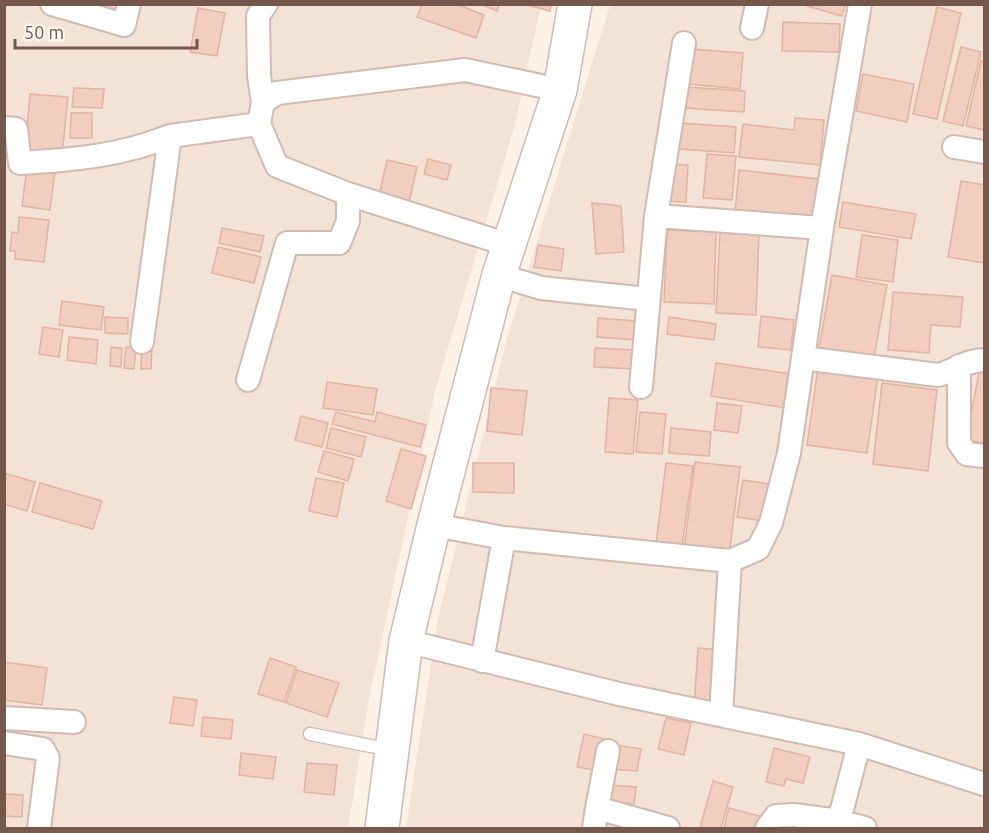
<svg xmlns="http://www.w3.org/2000/svg" width="989" height="833" font-family="Ubuntu,sans-serif">
<style>
.residential{fill:#f3e3d6}
.building{fill:#f1cebf;stroke:#e3b3a0;stroke-width:1.5}
.lines{fill:none;stroke-linecap:round;stroke-linejoin:round}
.lane-casing{stroke:#d0bbb0;stroke-width:15}
.street-casing{stroke:#d0bbb0;stroke-width:26}
.secondary-casing{stroke:#d2baae;stroke-width:36}
.lane{stroke:#fff;stroke-width:12}
.street{stroke:#fff;stroke-width:22}
.secondary{stroke:#fff;stroke-width:33}
</style>
<rect width="100%" height="100%" fill="#fcf2e7"/>
<!-- residential -->
<path class="residential" d="M5,5H541L514,129L435,391L369,699L348,828H5Z
M610,5H984V828H406L438,619L506,342Z"/>
<!-- building -->
<path class="building" d="M100,4H120L119,12L99,10Z
M422,4H456L484,15L476,38L417,17Z
M480,4H499L497,11Z
M523,4H551L550,11Z
M800,4H845L842,16Z
M937,7L961,13L937,119L913,114Z
M198,8L225,13L217,56L190,52Z
M783,22L840,24L839,52L782,51Z
M961,47L981,52L963,126L943,121Z
M692,49L743,53L740,89L689,84Z
M981,61L984,62V130L966,126Z
M863,74L914,84L907,122L856,111Z
M686,87L745,91L744,112L684,108Z
M74,88L104,89L102,108L72,107Z
M30,94L68,97L62,156L25,153Z
M71,113H92V138H70Z
M795,118L824,120L820,165L739,157L743,124L794,130Z
M681,123L736,127L734,153L679,149Z
M707,154L736,156L732,200L703,198Z
M428,159L451,165L447,180L424,174Z
M387,160L417,167L408,207L378,200Z
M668,164L688,165L686,202L666,201Z
M27,167L55,171L50,210L22,206Z
M739,170L818,179L813,221L735,211Z
M961,181L984,185V263L948,257Z
M843,202L916,214L911,239L839,227Z
M592,203L621,206L624,252L596,254Z
M19,217L49,220L44,262L15,259V251H10L12,232L18,233Z
M222,228L264,236L260,252L219,243Z
M667,230L716,232L714,304L664,302Z
M720,232L759,234L756,315L716,313Z
M862,235L898,240L893,282L856,277Z
M538,245L564,249L561,271L534,267Z
M218,247L261,257L254,283L212,273Z
M832,275L887,285L874,357L819,348Z
M893,292L963,297L960,327L931,325L929,353L888,350Z
M62,301L104,307L101,330L59,325Z
M761,316L794,320L791,350L758,347Z
M105,317L128,318V334L105,333Z
M669,317L716,324L714,340L667,334Z
M598,318L637,321L635,340L597,337Z
M43,327L63,330L59,357L39,354Z
M69,337L98,340L96,364L67,360Z
M111,347L122,348L121,367L110,366Z
M126,347L136,348L134,369L124,368Z
M142,347H152L151,369H141Z
M595,348L636,350L635,369L594,367Z
M716,363L791,374L786,408L711,396Z
M981,363H984V443L966,440Z
M818,368L878,376L867,453L807,445Z
M327,382L377,389L373,415L323,408Z
M882,383L937,390L928,471L873,464Z
M491,388L527,391L522,435L487,431Z
M609,398L638,400L633,454L605,452Z
M717,403L742,406L738,433L714,430Z
M336,412L375,422L377,412L426,425L420,447L332,424Z
M640,412L666,414L662,454L636,452Z
M301,416L328,423L322,447L295,440Z
M331,428L366,437L361,457L326,448Z
M671,428L711,432L709,456L669,453Z
M401,449L426,456L411,509L386,501Z
M324,451L354,459L348,481L318,472Z
M695,462L740,467L729,556L684,550Z
M473,463H514V493L473,492Z
M666,463L693,466L682,547L656,544Z
M4,473L35,482L27,511L4,504Z
M316,478L344,483L337,517L309,511Z
M743,480L769,484L764,521L737,517Z
M40,483L102,501L93,529L32,512Z
M698,648L721,650L717,708L694,707Z
M270,658L296,667L284,702L258,694Z
M4,662L47,668L42,705L4,700Z
M297,670L339,683L327,717L286,703Z
M174,697L197,700L193,726L170,723Z
M203,717L233,720L231,739L201,736Z
M666,718L691,723L684,755L658,749Z
M584,734L605,739L599,771L577,767Z
M616,745L641,749L637,771L612,769Z
M774,748L810,757L803,783L786,779L784,786L766,782Z
M241,753L276,757L273,779L239,775Z
M307,763L337,765L334,795L304,792Z
M713,781L733,787L721,828H700Z
M610,785L636,787L634,804L608,801Z
M4,794L23,795L22,817L4,816Z
M729,808L763,817L760,828H724Z"/>
<g class="lines">
<!-- lane casing -->
<g class="lane-casing">
<path id="lane" d="M310,734L391,750"/>
</g>
<!-- street casing -->
<g class="street-casing">
<path id="street" d="M52,4L124,25L129,4
M752,28L757,4
M684,43L656,216L822,228
M263,102L259,76L258,16L266,4
M4,128L16,129L20,163C72,160 121,156 170,136
M954,147L984,152
M348,194L509,245
M499,275L541,288L648,299
M142,342L170,136L259,124
M803,358L938,375C955,371 966,360 984,360
M959,366V443L967,454L984,456
M248,380L287,243H339L348,221V194L277,166L259,124L263,102L277,93L465,70L560,90
M641,387L656,216
M434,525L504,538L730,561L758,549L771,523L789,453L822,228L860,4
M406,641L619,694L859,744L984,784
M482,661L504,538
M721,715L730,561
M4,718L74,722
M4,743L43,749L48,758L39,828
M597,808L608,751
M839,821L865,828
M594,828L597,808L668,828
M767,828L776,816L794,815L839,821L859,744"/>
</g>
<!-- secondary casing -->
<g class="secondary-casing">
<path id="secondary" d="M382,828L406,641L434,525L499,275L560,90L575,4"/>
</g>
<!-- lane -->
<use href="#lane" class="lane"/>
<!-- street -->
<use href="#street" class="street"/>
<!-- secondary -->
<use href="#secondary" class="secondary"/>
</g>
<!-- border -->
<rect width="989" height="833" fill="none" stroke="#75574c" stroke-width="12"/>
<!-- scale -->
<path d="M15 39v9h182v-9" fill="none" stroke="#75574c" stroke-width="3"/>
<text x="24" y="39" font-size="18" fill="#75574c" stroke="#fff6ee" stroke-width="4.5" paint-order="stroke">50 m</text>
</svg>
